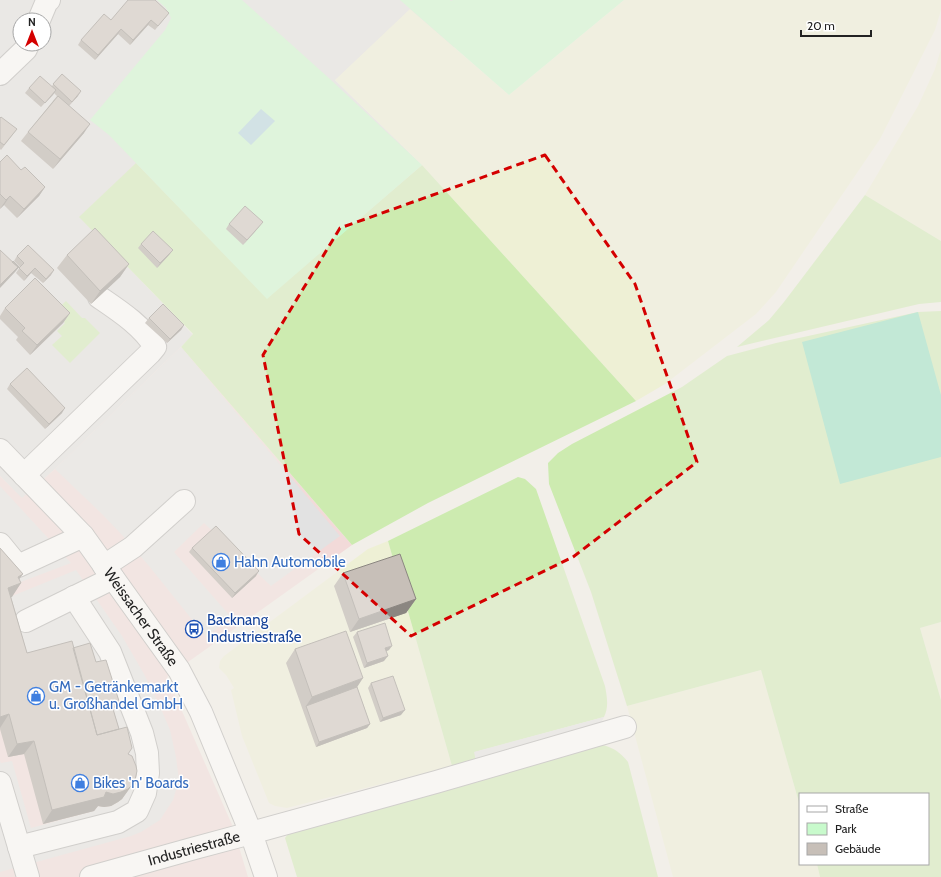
<svg xmlns="http://www.w3.org/2000/svg" width="941" height="877" font-family="Cabin,sans-serif">
<style>
.residential{fill:#e0dfdf;fill-rule:evenodd}
.commercial{fill:#f2dad9}
.farmland{fill:#eef0d5}
.grass{fill:#cdebb0}
.park{fill:#c8facc}
.pitch{fill:#88e0be}
.parking{fill:#e2e2e2}
.water{fill:#aad3df}
.lines{fill:none;stroke-linecap:round;stroke-linejoin:round}
.minor-casing{stroke:#a9a9a9;stroke-width:24}
.minor{stroke:#fff;stroke-width:22}
.wall{fill:#aba49e}
.shaded-wall{fill:#8b8681}
.building{fill:#c7bfb8;stroke:#8b8681}
.marked{fill:none;stroke:#d40000;stroke-width:3;stroke-dasharray:8 5;stroke-linejoin:round}
.labels{text-anchor:middle;stroke-width:3;stroke-linejoin:round;paint-order:stroke}
.shop-label{font-size:15px;fill:#366cbe;stroke:#fff;text-anchor:start}
.street-label{font-size:15px;fill:#222;stroke:#fff}
.transit-label{font-size:15px;fill:#164399;stroke:#fff;text-anchor:start}
</style>
<rect width="100%" height="100%" fill="#f2efe9"/>
<!-- residential -->
<path class="residential" d="M0,0H624L335,80L422,165L267,299L80,217L193,335L55,469L22,499L0,476ZM20,20H44V44H20Z"/>
<!-- commercial -->
<path class="commercial" d="M181,347L352,545L167,677L233,827L248,877H0V476L22,498L55,469Z"/>
<!-- farmland -->
<path class="farmland" d="M624,0H941V10L935,30L880,139L776,292L756,314L665,384L636,401L422,165L335,80L410,9L509,95Z
M941,49V241L865,195L918,106L935,69Z
M388,541L452,766L287,808L275,806L269,803L242,736L231,690L234,688L226,675L219,668L220,661L224,656L368,549Z
M941,622V700L920,628Z
M761,670L800,806V864H817L820,877H673L627,706Z"/>
<!-- grass -->
<path class="grass" d="M136,163L267,298L422,165L636,401L428,503L352,545L181,347L193,334L79,217Z
M865,195L941,241V302L919,304L737,347L769,320L784,302Z
M66,301L82,318H85L100,333L70,363L52,345L62,336L57,331L65,323L54,312Z
M941,311V622L920,628L941,700V877H820L817,864H928V794H800V806L761,670L627,706L591,592L549,484L548,463L558,453L572,444L682,387L727,356L776,343L918,312Z
M518,477L525,479L536,489L605,686C607,697 609,707 604,717L475,752L476,761L452,766L388,541Z
M603,745C614,748 621,753 628,762L658,877H297L285,838L292,829L561,756Z"/>
<!-- park -->
<path class="park" d="M157,0H242L331,80L422,165L267,299L109,135L90,120L165,30L171,18L166,8Z
M400,0H450L451,1L453,0H624L509,95Z"/>
<!-- pitch -->
<path class="pitch" d="M918,312L941,395V457L840,484L802,342Z"/>
<!-- parking -->
<path class="parking" d="M181,347L340,536L271,586L204,523L174,552L231,617L206,637L149,566L123,536L102,514L55,469Z
M0,486L71,563L18,583L0,564Z
M76,570L122,636L144,674L159,704L170,730L176,757L179,780L173,800L160,820L141,832L131,836L0,872V761L1,763L12,761L31,828L94,811L97,806L104,807L111,806L118,802L125,794L110,714L115,706L102,665L17,667L0,601Z
M604,717L601,723L478,770L474,752Z"/>
<!-- water -->
<path class="water" d="M261,109L275,121L251,145L238,133Z"/>
<g class="lines">
<!-- minor casing -->
<g class="minor-casing">
<g id="minor">
<path d="M39,20L47,1L49,0"/>
<path d="M0,74L26,49L28,44"/>
<path id="s1" d="M0,450L83,536L179,670L201,712L251,833L266,877"/>
<path d="M24,475L150,353L155,347C143,326 118,310 99,297"/>
<path d="M0,544L18,566L83,536"/>
<path d="M104,566L133,547L184,501"/>
<path d="M26,621L113,578"/>
<path d="M0,783L28,877"/>
<path d="M19,847L118,822L137,811L145,793L148,773L147,753L142,733L110,652L74,597"/>
<path id="s2" d="M91,877L195,848L251,833L436,782L625,727"/>
</g>
</g>
<!-- minor -->
<use href="#minor" class="minor"/>
</g>
<!-- wall -->
<path class="wall" d="M169,13L155,30L148,25L130,45L118,34L95,60L78,45L81,40L111,20Z
M62,74L78,96L69,106L84,133L53,169L21,141L28,132L57,96L54,93L41,107L25,93L29,88L52,86Z
M0,118L17,129L1,150L0,149Z
M0,162L21,170L45,187L39,196L17,218L4,205L0,209Z
M229,224L259,227L243,245L226,229Z
M141,244L173,250L169,255L157,268L138,248Z
M67,255L129,264L120,277L91,304L57,268Z
M17,256L51,275L43,283L31,273L24,281L16,273L20,267L14,261Z
M5,308L70,313L63,323L30,355L16,340L18,337L0,319V316Z
M149,318L184,325L181,330L167,343L145,323Z
M10,384L62,413L45,429L7,389Z
M0,548L23,574L19,579L21,583L11,597L27,653L73,648L96,662L113,709L119,729L128,754L132,785L122,799L118,802L111,806L104,807L98,806L94,811L43,824L24,754L8,757L0,729Z
M192,548L256,576L232,598L189,552Z
M343,573L416,599L406,613L350,632L334,586Z
M357,632L389,650L386,651L384,661L364,668L353,637Z
M295,649L357,687L370,724L367,728L316,747L286,663Z
M371,683L401,715L380,722L368,688Z"/>
<!-- shaded-wall -->
<path class="shaded-wall" d="M151,20L148,25L130,45L133,40Z
M121,29L118,34L95,60L98,55Z
M56,90L53,95L41,107L45,103Z
M81,91L78,96L68,106L72,102Z
M90,124L84,133L53,169L60,159Z
M45,187L39,196L17,218L24,209Z
M10,196L4,205L0,209L6,200Z
M263,222L259,227L243,245L247,240Z
M173,250L169,255L157,268L160,263Z
M129,264L120,277L91,304L100,291Z
M18,267H19L16,271L0,288V285Z
M35,268L31,273L24,281L27,276Z
M54,270L51,275L43,283L46,279Z
M70,313L63,323L30,355L37,345Z
M184,325L181,330L167,343L170,339Z
M65,408L62,413L45,429L49,424Z
M259,571L256,576L232,598L235,593Z
M23,574L14,586L21,583L12,597L0,601L8,588L18,577Z
M416,599L406,613L350,632L359,619Z
M392,646L389,650L382,653L385,648Z
M388,656L384,661L364,668L367,663Z
M363,678L354,692L306,706L312,697Z
M405,710L401,715L380,722L383,718Z
M9,714L0,728V717Z
M370,724L367,728L316,747L319,742Z
M34,741L24,754L8,757L17,744Z
M132,785L122,799L118,802L111,806L104,807L98,806L94,811L43,824L52,810L106,792Z"/>
<!-- building -->
<path class="building" d="M128,0H155L169,13L158,26L151,20L133,40L121,29L98,55L81,40L104,14L111,20Z
M62,74L81,91L72,102L53,84Z
M40,76L56,90L45,103L29,88Z
M58,96L90,124L60,159L28,132Z
M1,117L17,129L4,145L0,142V118Z
M7,155L21,170L25,167L45,187L24,209L10,196L6,200L0,194V162Z
M245,206L263,222L247,240L229,224Z
M95,228L129,264L100,291L67,255Z
M153,231L173,250L160,263L141,244Z
M28,245L54,270L46,279L35,268L27,276L19,268L24,263L17,256Z
M0,250L18,267L0,285Z
M13,261L19,267L14,272L18,267L12,262Z
M35,278L70,313L37,345L22,331L25,328L5,308Z
M163,304L184,325L170,339L149,318Z
M27,368L65,408L49,424L10,384Z
M216,526L259,571L235,593L192,548Z
M0,548L23,574L18,577L21,583L8,588L27,653L72,641L97,735L127,727L132,748L128,754L132,756L136,766L137,771L135,780L132,785L128,789L121,792L113,794L106,792L104,797L52,810L34,741L17,744L9,714L0,717Z
M400,554L416,599L359,619L343,573Z
M385,623L392,646L385,648L388,656L367,663L357,632Z
M346,631L363,678L312,697L295,649Z
M90,643L96,662L106,660L119,701L113,709L119,729L97,735L73,648Z
M393,676L405,710L383,718L371,683Z
M357,687L370,724L319,742L306,706Z"/>
<!-- marked area -->
<path d="M0 0H941V877H0ZM545,155L635,284L697,462L573,557L411,636L299,534L263,355L340,228Z" fill="#f2efe9" fill-opacity=".55" fill-rule="evenodd"/>
<path class="marked" d="M545,155L635,284L697,462L573,557L411,636L299,534L263,355L340,228Z"/>
<!-- icons -->
<defs>
<g id="shop-ring" transform="scale(0.9)"><circle r="9.5" fill="#fff" stroke="#3f7fe0" stroke-width="1.5"/><path d="M-5-2.5h2.3a2.7 3.5 0 0 1 5.4 0H5L5.5 6h-11ZM-1.5-2.5h3a1.5 2.3 0 0 0-3 0Z" fill="#3f7fe0"/></g>
<g id="bus-ring" transform="scale(0.9)"><circle r="9.5" fill="#fff" stroke="#1a4fb4" stroke-width="1.5"/><path d="M-5-6H5V4H4V6H2V4H-2V6H-4V4H-5ZM-3.5-4V0h7V-4ZM-3.5 1.2v1.5H-2V1.2ZM2 1.2v1.5H3.5V1.2Z" fill="#1a4fb4"/></g>
</defs>
<g fill-rule="evenodd">
<use href="#shop-ring" x="221" y="562"/>
<use href="#bus-ring" x="194" y="629"/>
<use href="#shop-ring" x="36" y="696"/>
<use href="#shop-ring" x="80" y="783"/>
</g>
<g class="labels">
<!-- shop labels -->
<g class="shop-label">
<text x="234" y="567">Hahn Automobile</text>
<text x="49" y="692">GM - Getränkemarkt<tspan x="49" dy="17">u. Großhandel GmbH</tspan></text>
<text x="93" y="788">Bikes 'n' Boards</text>
</g>
<!-- street labels -->
<g class="street-label">
<text dy="5" stroke="none"><textPath href="#s1" startOffset="219">Weissacher Straße</textPath></text>
<text dy="5" stroke="none"><textPath href="#s2" startOffset="107">Industriestraße</textPath></text>
</g>
<!-- transit labels -->
<g class="transit-label">
<text x="207" y="625">Backnang<tspan x="207" dy="17">Industriestraße</tspan></text>
</g>
</g>
<!-- legend -->
<rect x="799" y="793" width="130" height="72" fill="#ffffff" stroke="#a7a7a7"/>
<rect x="807" y="806" width="20" height="6" fill="#ffffff" stroke="#a7a7a7"/>
<text x="835" y="813" font-size="12" fill="#222222">Straße</text>
<rect x="807" y="823" width="20" height="12" fill="#c8facc" stroke="#a7a7a7"/>
<text x="835" y="833" font-size="12" fill="#222222">Park</text>
<rect x="807" y="843" width="20" height="12" fill="#c7bfb8" stroke="#a7a7a7"/>
<text x="835" y="853" font-size="12" fill="#222222">Gebäude</text>
<!-- north arrow -->
<g transform="translate(32 32)"><circle r="19" fill="#ffffff" stroke="#a7a7a7"/>
<path d="M0-3L7 15L0 10L-7 15Z" fill="#d40000"/>
<text y="-6" font-size="11" font-weight="bold" text-anchor="middle" fill="#222222">N</text>
</g>
<!-- scale -->
<path d="M801 30v6h70v-6" fill="none" stroke="#222222" stroke-width="2"/>
<text x="807" y="30" font-size="12" fill="#222222" stroke="#ffffff" stroke-width="3" paint-order="stroke">20 m</text>
</svg>
